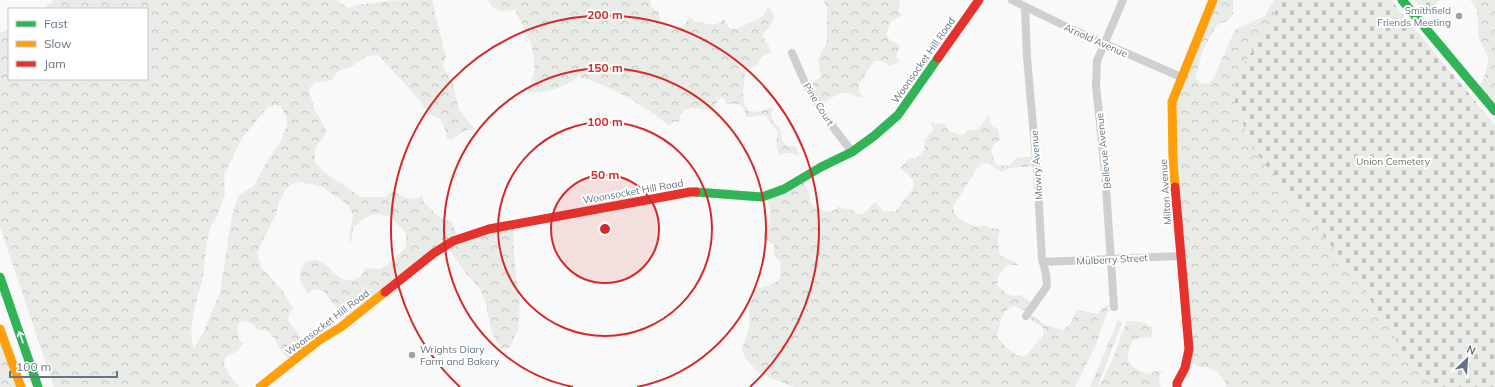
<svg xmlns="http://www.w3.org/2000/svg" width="1495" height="387" font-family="Mulish,sans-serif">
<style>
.forest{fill:url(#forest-crowns);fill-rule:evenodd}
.cemetery{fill:url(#cemetery-stones)}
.park{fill:url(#park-tufts)}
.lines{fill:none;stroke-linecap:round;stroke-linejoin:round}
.street{stroke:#cecfd0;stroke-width:8}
.fast{stroke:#30b455;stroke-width:9}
.slow{stroke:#ff9f0a;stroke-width:9}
.jam{stroke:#e5322d;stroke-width:9}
.oneway{stroke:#fff}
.ring{fill:none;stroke:#d62828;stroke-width:2}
.poi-dot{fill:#99a4ac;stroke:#fff;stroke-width:1.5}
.labels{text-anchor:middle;stroke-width:4;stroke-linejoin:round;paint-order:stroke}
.poi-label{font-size:10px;fill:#657683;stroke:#fff;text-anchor:end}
.street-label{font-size:10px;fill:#657683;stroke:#fff}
.park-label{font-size:10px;fill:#687a64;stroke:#fff}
.centre{fill:#d62828;stroke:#fff;stroke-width:2}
.ring-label{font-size:12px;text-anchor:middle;font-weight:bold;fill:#d62828;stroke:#fff;stroke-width:4;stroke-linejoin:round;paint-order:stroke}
</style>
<defs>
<pattern id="forest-crowns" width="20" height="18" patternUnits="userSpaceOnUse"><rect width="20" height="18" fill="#e8ebe6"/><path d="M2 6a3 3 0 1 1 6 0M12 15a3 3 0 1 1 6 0" fill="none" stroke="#c0c3c0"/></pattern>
<pattern id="cemetery-stones" width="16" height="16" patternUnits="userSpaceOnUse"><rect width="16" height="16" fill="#e8ebe6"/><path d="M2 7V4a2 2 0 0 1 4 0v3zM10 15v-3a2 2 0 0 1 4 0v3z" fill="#c0c3c0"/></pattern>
<pattern id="park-tufts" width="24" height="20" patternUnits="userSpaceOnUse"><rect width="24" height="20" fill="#e8ebe6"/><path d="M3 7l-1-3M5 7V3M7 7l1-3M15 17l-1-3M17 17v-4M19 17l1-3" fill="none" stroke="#c0c3c0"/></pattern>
</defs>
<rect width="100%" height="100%" fill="#f9f9f9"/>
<!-- forest -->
<path class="forest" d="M53,0H337L348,8C375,0 404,0 432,0L446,57L443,66L453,84L459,110L475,130H466L452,139H447L445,129L440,119L429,114L417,97L378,55C364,56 366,56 355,64C345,71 339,66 332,80L314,83L309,89L314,109L322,122L327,132L315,149V162L324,172L361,197H386L392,191C402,196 412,203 422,195L424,203C434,210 439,221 451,221L458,238L514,224L513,240L516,275L520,300L518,333L515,335L511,346L504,350C485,335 492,309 480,290C476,283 469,278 464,271C458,262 453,254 446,246L347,320L323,291L315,289L308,293C304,288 300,282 300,276C300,267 307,259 315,260C331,262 336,284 353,280C360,278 363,275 365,268L381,269L394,259L406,247V233L390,216L373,214L363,219L353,228L351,244L349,239L353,216L349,206L321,186L300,182L292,184L286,189L279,202L276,214L258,250V256L261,267L281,289L291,305L294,308L290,311L288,320L307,346L291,362C287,358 283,353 280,349C275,339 270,327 257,330L254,325L246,321L241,322L237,326L239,340L244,343C241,346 238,351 234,353C226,356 225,356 224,365L231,377L239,387H54L0,227V32H3L9,29V79H147V9H89L76,7L74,9H44ZM275,105L281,107L286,117L287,124L280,143L267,161L254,186L238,196L232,216L220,292L203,333L194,348C186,327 199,297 203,275C206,258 205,240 212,224L214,223L225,195L224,175L242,138L267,108Z
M488,0H650L651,7L656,11H659C658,32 682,36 689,17L696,22C707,21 712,30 724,19L729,28L737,29L763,16L766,12L768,6L774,17L769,28L763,33L762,36L768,44L771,53C763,55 760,57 758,65L748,68L745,71L743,92L744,104L749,111L756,112L773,107L771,115L774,123L780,128L782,141L788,146H796L800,157C791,153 788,151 779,155L776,144L778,132L772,125L766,116C759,114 753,118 746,117C744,104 740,102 727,105L723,97L718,100C713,114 705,108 694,108C691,108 687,109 684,110L680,116V122L674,121L669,126C646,106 612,87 583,78L581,79L580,74C566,89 549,91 528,93C530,85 533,78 534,71C537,51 524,27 515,10L503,11L493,8Z
M823,0H900L898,11L902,15L891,21L886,35L890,40L900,45L896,56L900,63H895L891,66L881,61H874L859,84V91L864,98C858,97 854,95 849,93C840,90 828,101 820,106L809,84L821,77L818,59L827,42V7Z
M1213,0H1233V14L1229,20L1217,25L1206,44L1202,53L1195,78L1202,84L1209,83L1214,77L1235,30L1265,16L1274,0H1286L1455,387H1226V383L1217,372L1207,367H1201L1188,362L1173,140L1180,82Z
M1470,0H1495V115L1476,91C1482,82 1486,74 1488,62C1489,55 1483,48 1480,42C1476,28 1482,11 1470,0Z
M989,115C990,123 990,127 998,129L1000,140C989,145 990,156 997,165L1009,166L1017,158L1035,156L1036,166L1009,168L1002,172L988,163L981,164L976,170L953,206C953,219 974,230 985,225L990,228L1000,229L998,238L999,254C1006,260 1011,258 1018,265H1007L999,275L997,285L1007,294L1013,296L1020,295L1034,304L1029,312L1014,306C1001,310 1000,325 997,337C1006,346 1013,358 1026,356L1044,334L1043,328L1030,319L1029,313L1045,325L1063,330L1071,323L1077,310L1098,314L1101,309L1110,304L1095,347L1075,387H794L759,373L745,358L742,349L749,328V311L752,301L753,290C771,283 784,287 780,262L774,256V245L764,238L763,232C775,222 769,209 767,195L802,179L810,195V202L818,210L831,212L840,206L843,209H851L858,214H863L875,202L883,211L895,212L914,187L913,179L900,168L909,159L917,158C923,152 926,148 924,140L933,130L931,122L937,124L944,123L949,131L960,135H963L969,130H976L979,128Z
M1127,321L1143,322L1149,326L1153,327L1151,338C1146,338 1140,337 1135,340C1131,342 1131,346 1129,350C1124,366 1138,371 1151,374L1155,371H1164L1160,373L1159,385L1161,387H1099L1111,363Z
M0,337L19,387H0Z"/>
<!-- cemetery -->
<path class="cemetery" d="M1278,0H1391L1495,125V387H1433L1409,360L1352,271L1253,149L1235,103L1237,75L1273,18L1278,6Z
M1414,0H1440L1426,13Z"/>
<!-- park -->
<path class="park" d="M1118,320L1122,323L1098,386L1100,387H1090Z"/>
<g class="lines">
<!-- street -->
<path class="street" d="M1012,0L1071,29L1181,77
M1025,7L1027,57L1037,171L1042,259L1046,274L1047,286L1026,316
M792,53L806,85L827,119L852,152
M1043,262L1180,256
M1114,307L1105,172L1096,85L1097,61L1123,0"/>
<!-- fast -->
<path class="fast" d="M1402,0L1495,111
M696,192L762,197L784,189L821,167L852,152L874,136L898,115L938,58
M0,277L38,387"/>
<!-- slow -->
<path class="slow" d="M1175,187L1173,161L1172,102L1213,0
M0,329L21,387
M260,387L318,341L341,327L385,292"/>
<!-- jam -->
<path class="jam" d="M938,58L979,0
M1175,187L1189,349L1185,368L1177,383V387
M385,292L434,253L453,241L489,229L690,192H696"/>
</g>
<!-- one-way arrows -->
<defs><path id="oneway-shaft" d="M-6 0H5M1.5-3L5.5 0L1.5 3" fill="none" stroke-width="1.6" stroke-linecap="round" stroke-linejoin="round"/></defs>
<use class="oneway" href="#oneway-shaft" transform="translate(21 337) rotate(-109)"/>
<!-- distance rings -->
<circle cx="605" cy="229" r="54" fill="#d62828" fill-opacity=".12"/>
<g class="ring">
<circle cx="605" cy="229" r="54"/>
<circle cx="605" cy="229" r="107"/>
<path d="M573 387A161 161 0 1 1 637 387"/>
<path d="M460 387A214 214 0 1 1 750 387"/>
</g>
<!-- markers -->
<g class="poi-dot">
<circle cx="1459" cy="16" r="4"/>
<circle cx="412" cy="355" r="4"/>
</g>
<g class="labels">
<!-- poi labels -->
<g class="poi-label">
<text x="1451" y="14">Smithfield<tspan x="1451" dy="12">Friends Meeting</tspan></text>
<text x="420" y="353" text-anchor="start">Wrights Diary<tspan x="420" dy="12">Farm and Bakery</tspan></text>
</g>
<!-- street labels -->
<g class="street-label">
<text transform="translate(1096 40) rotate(24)" y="4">Arnold Avenue</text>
<text transform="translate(923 60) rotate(-55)" y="4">Woonsocket Hill Road</text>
<text transform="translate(819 104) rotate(58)" y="4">Pine Court</text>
<text transform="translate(1103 151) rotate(-96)" y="4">Bellevue Avenue</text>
<text transform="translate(1036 165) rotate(-94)" y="4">Mowry Avenue</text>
<text transform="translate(633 191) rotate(-10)" y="4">Woonsocket Hill Road</text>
<text transform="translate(1165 192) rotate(-94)" y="4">Milton Avenue</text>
<text transform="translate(1112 259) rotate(-3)" y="4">Mulberry Street</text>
<text transform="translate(327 322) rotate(-37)" y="4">Woonsocket Hill Road</text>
</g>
<!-- park labels -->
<g class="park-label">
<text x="1393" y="165">Union Cemetery</text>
</g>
</g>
<circle cx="605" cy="229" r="6" class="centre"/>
<g class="ring-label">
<text x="605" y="19">200 m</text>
<text x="605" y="72">150 m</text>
<text x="605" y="126">100 m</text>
<text x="605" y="179">50 m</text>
</g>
<!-- legend -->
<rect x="8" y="8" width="140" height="72" fill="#ffffff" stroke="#c1c8cd"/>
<rect x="16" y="21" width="20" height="6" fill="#30b455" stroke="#c1c8cd"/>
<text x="44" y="28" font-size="12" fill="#657683">Fast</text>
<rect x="16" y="41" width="20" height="6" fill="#ff9f0a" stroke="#c1c8cd"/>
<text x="44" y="48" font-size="12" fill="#657683">Slow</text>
<rect x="16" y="61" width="20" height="6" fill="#e5322d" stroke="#c1c8cd"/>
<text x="44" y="68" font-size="12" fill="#657683">Jam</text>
<!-- north arrow -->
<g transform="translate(1467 359) rotate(25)" stroke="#ffffff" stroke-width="3" paint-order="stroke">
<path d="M0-3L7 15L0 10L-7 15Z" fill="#657683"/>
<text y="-6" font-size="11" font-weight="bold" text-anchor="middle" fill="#657683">N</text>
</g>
<!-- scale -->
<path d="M10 371v6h107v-6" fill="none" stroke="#657683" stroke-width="2"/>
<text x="16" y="371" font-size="12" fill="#657683" stroke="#ffffff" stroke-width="3" paint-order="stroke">100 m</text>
</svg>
